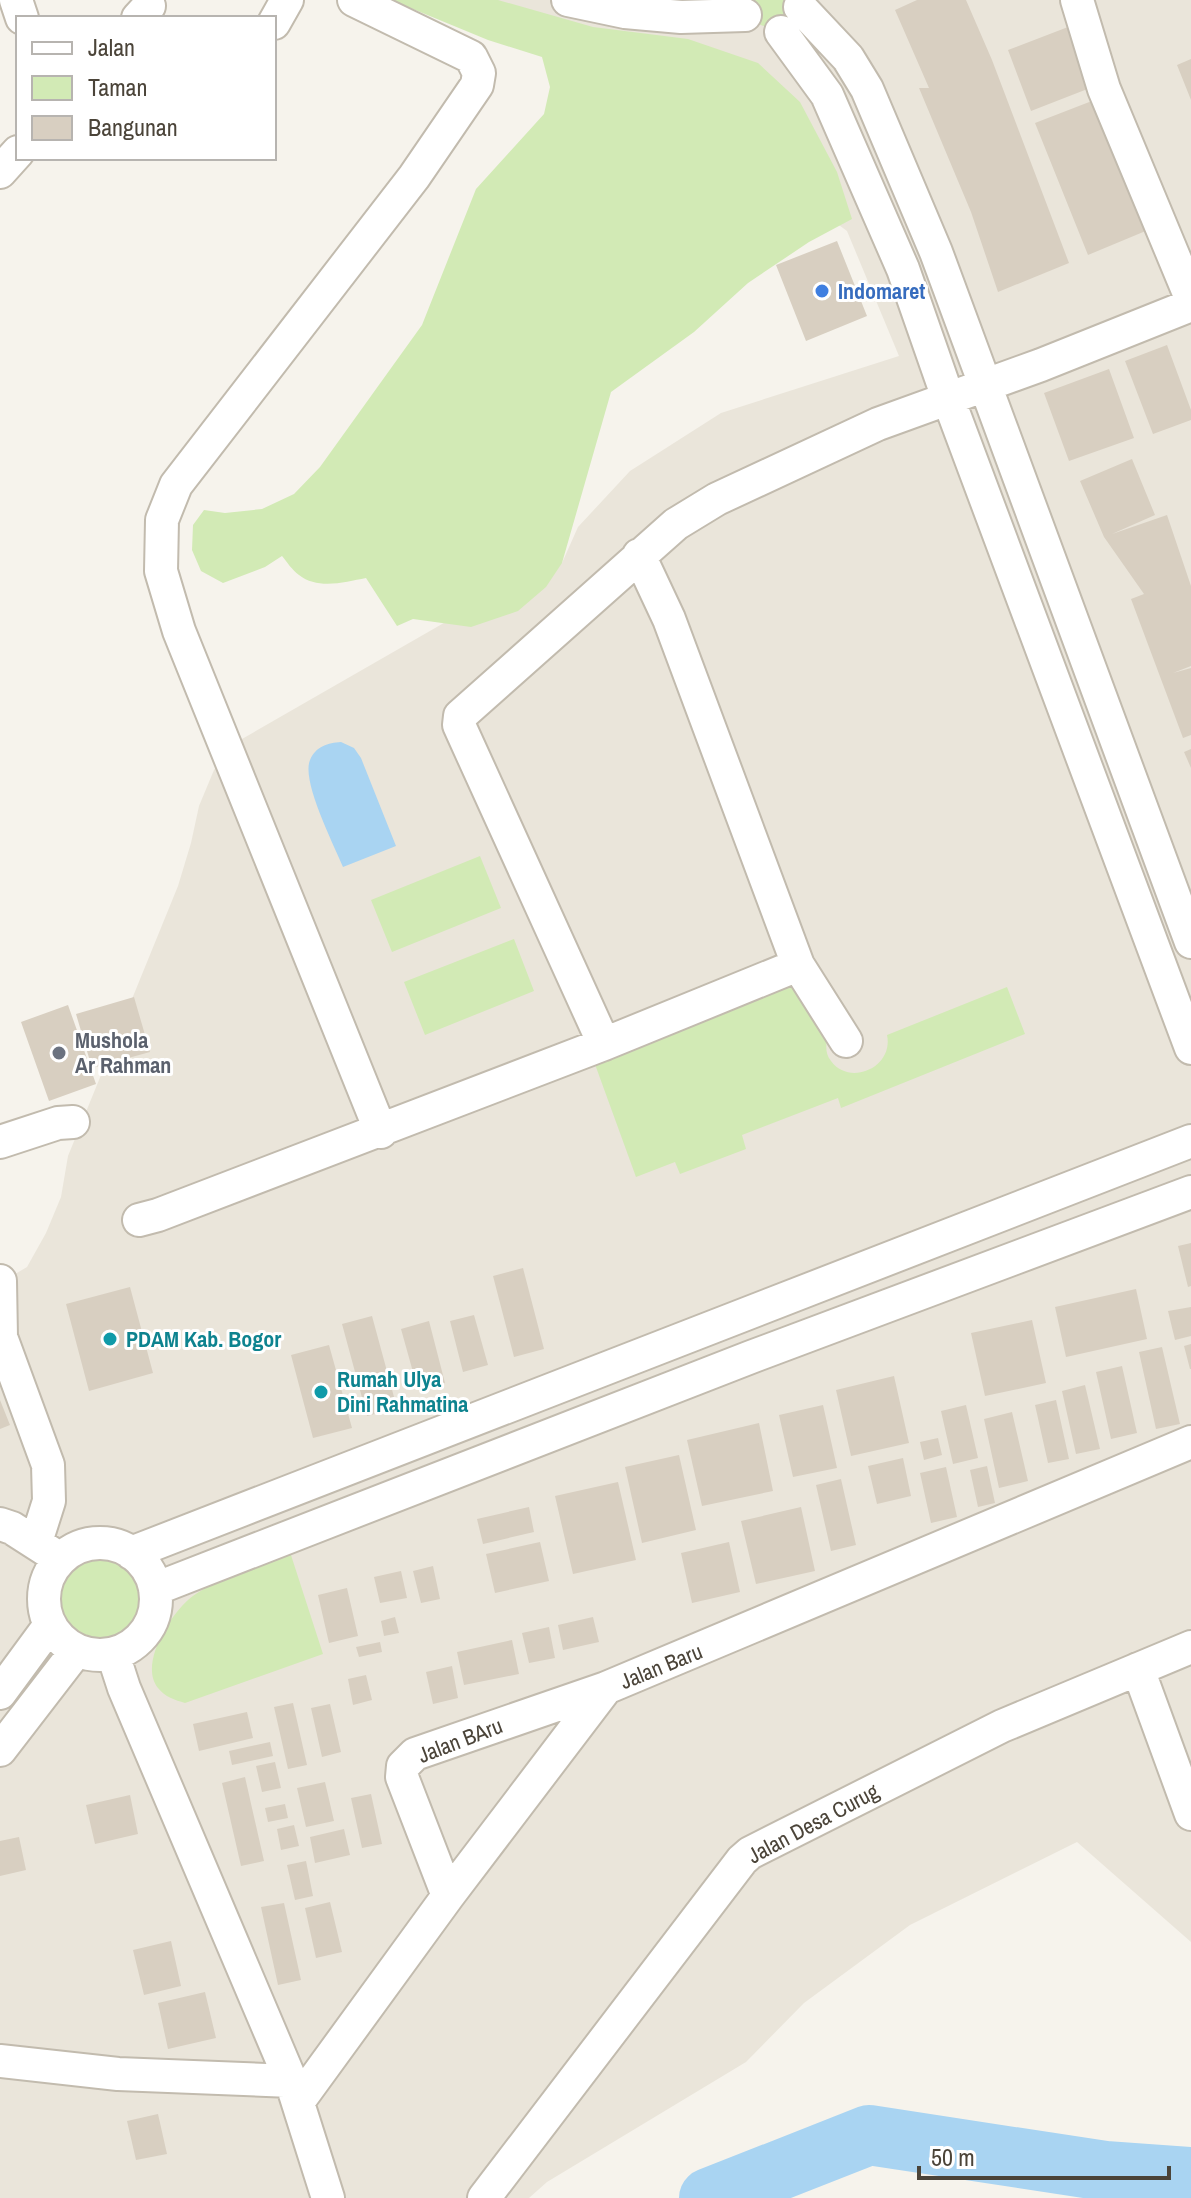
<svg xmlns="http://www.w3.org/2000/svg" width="1191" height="2198" font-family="'Archivo Narrow',sans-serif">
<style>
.residential{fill:#eae5da}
.green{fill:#d2eab5}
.water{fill:#a9d4f2}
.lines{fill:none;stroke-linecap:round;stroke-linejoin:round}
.river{stroke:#a9d4f2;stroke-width:60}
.building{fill:#d8cfc1}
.minor-casing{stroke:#c2bbae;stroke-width:36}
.minor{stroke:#fff;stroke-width:32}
.shop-dot{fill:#3f7fe0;stroke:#fff;stroke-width:3}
.worship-dot{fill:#6b7280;stroke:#fff;stroke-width:3}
.culture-dot{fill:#0f9aa8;stroke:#fff;stroke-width:3}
.labels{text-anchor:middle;stroke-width:6;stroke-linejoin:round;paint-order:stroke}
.shop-label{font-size:22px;font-weight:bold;fill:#366cbe;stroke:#fff;text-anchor:start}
.worship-label{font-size:22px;font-weight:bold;fill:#5b616d;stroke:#fff;text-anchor:start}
.culture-label{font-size:22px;font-weight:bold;fill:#0d838f;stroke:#fff;text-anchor:start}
.street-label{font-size:22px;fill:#4b4439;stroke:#fff}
</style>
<rect width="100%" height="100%" fill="#f6f3ec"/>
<!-- residential -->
<path class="residential" d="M446,0H1191V1942L1077,1842L910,1925L804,2003L746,2062L547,2182L529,2198H0V1283L27,1267L46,1233L61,1197L68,1156L178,886L191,843L199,806L214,770L235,743L536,570L562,563L578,527L630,471L721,413L899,356L847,231L755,163Z"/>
<!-- green -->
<path class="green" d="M391,0H498L593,27L688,39L758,63L800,102L837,172L852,219L809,242L748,283L694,332L611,392L562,563L546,587L518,611L471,627L413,619L397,626L366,578C345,582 318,590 299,575C292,570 287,562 282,556L265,567L223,583L201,571L192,550L193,525L204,510L225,513L262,509L294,494L320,467L422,325L476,189L544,114L550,87L542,57L488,40Z
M748,0H791C791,7 791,13 787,19C780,29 761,30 753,19C750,15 750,5 748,0Z
M480,856L501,908L392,952L371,900Z
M514,939L534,991L425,1035L404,982Z
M797,951C804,969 825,1010 827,1026C829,1038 822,1050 831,1061C850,1087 894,1067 887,1035L1007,987L1025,1034L841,1108L838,1098L742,1135L746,1149L680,1174L675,1162L636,1177L584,1034Z
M53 1598a46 46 0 1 1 92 0a46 46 0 1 1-92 0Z
M290,1552L323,1654L185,1703C175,1700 165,1697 158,1688C139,1665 169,1617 188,1600C208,1582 263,1564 290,1552Z"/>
<!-- water -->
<path class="water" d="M341,742L354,748L361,758L396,846L343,867C334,845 301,781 310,760C316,746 328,743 341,742Z"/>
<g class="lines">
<!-- river -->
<path class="river" d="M709,2198L869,2135L1105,2171L1191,2177"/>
</g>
<!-- building -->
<path class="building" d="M917,0H966L992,60L1069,263L998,292L971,212L919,88H929L895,10Z
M1068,27L1090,88L1031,111L1008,50Z
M1191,59V100L1177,65Z
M1097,99L1148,230L1088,255L1035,123Z
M837,241L867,316L806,341L776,265Z
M1167,345L1191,410V420L1153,434L1125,361Z
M1109,369L1134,438L1069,461L1044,393Z
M1132,459L1155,515L1112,534L1167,515L1191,586V666L1173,673L1191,668V735L1183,738L1131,599L1144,594L1104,537L1080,481Z
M1191,749V768L1184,752Z
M134,997L150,1052L92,1068L76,1014Z
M68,1005L96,1084L49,1101L21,1022Z
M1191,1243V1286L1188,1287L1178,1246Z
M523,1268L544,1349L514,1357L493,1276Z
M130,1287L153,1373L89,1391L66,1304Z
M1136,1289L1147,1339L1066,1357L1055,1307Z
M1191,1307V1336L1175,1340L1168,1311Z
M474,1315L488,1365L463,1372L450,1321Z
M372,1316L397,1408L367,1416L342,1324Z
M1032,1320L1046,1383L985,1396L971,1333Z
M429,1321L445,1383L418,1390L401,1329Z
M1191,1344V1369H1190L1184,1346Z
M329,1345L352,1428L313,1438L291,1355Z
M1162,1347L1180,1424L1156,1429L1139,1352Z
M1122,1366L1137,1433L1111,1439L1096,1372Z
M894,1376L909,1443L851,1456L836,1390Z
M1085,1385L1100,1449L1076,1454L1062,1391Z
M0,1400L10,1425L0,1429Z
M1056,1400L1069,1459L1048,1463L1035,1405Z
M823,1405L837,1468L793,1477L779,1415Z
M966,1405L978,1458L953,1464L941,1411Z
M1012,1412L1028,1481L999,1488L984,1419Z
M759,1423L773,1491L702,1506L687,1440Z
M938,1438L942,1455L924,1460L920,1442Z
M679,1455L696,1530L642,1543L625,1467Z
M903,1458L911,1496L877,1504L868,1466Z
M987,1466L995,1503L978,1507L970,1470Z
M946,1467L957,1517L931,1523L920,1473Z
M841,1479L856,1545L831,1551L816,1485Z
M618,1482L636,1560L573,1574L555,1496Z
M529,1507L534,1532L483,1544L477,1519Z
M801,1507L815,1571L756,1584L741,1521Z
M540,1542L549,1581L495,1593L486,1554Z
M729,1542L740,1592L692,1603L681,1553Z
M433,1566L440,1599L421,1603L413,1571Z
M401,1571L407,1598L380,1603L374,1577Z
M347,1588L358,1636L329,1643L318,1595Z
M395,1617L399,1633L384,1636L381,1621Z
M593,1617L599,1642L563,1650L558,1625Z
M549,1627L555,1658L529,1663L522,1633Z
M512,1640L519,1674L464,1685L457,1652Z
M380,1642L382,1652L359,1657L356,1647Z
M452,1666L458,1698L433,1704L426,1672Z
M366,1675L372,1700L353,1705L348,1679Z
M293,1703L307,1765L288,1769L274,1707Z
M330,1704L341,1752L322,1757L311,1708Z
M247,1712L253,1738L199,1751L193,1724Z
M270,1742L273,1756L232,1765L229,1751Z
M275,1762L281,1788L262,1792L256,1766Z
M245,1777L264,1861L241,1866L222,1783Z
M325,1782L334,1821L306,1827L297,1788Z
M371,1794L382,1844L362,1848L351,1798Z
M130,1795L138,1834L95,1844L86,1805Z
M285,1804L288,1818L268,1822L265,1808Z
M294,1825L299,1846L281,1850L277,1829Z
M344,1829L350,1855L315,1863L310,1837Z
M19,1837L26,1870L0,1876V1841Z
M306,1861L313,1896L295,1900L287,1865Z
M330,1902L342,1952L316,1958L305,1908Z
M284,1903L301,1980L278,1985L261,1907Z
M171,1941L181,1986L144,1995L133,1950Z
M205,1992L216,2038L168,2049L158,2003Z
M158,2114L167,2154L136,2160L127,2121Z"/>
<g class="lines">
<!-- minor casing -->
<g class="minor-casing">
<path id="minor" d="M16,0L22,18
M354,0L471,57L479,73L477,85L414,177L176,485L162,520L161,571L179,631L381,1132
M568,0L625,12L681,17L745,15
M1077,0L1104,89L1191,298
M800,7L848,58L867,89L936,252L1191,942
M138,18L149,6
M274,23L287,0
M781,32L827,95L903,269L948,398L1191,1048
M0,172L18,152
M639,555L669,619L798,965L846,1041
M604,1044L459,725L460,716L676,524L717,499L878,424L1041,365L1191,305
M0,1142L58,1123L73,1122
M139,1220L158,1215L604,1044L798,965
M0,1281L1,1337L48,1465L49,1501L36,1542
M0,1524L12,1528L51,1553
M44 1599a56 56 0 1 1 112 0a56 56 0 1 1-112 0Z
M131,1553L1191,1141
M155,1589L751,1357L1191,1192
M113,1654L124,1688L291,2081L328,2198
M1138,1669L1191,1814
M0,1693L50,1625
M0,1750L77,1650
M448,1896L402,1777L403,1766L415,1754L606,1688
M0,2061L118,2074L291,2081
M298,2102L448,1896L606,1688L1191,1442
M484,2198L742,1860L750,1853L1002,1726L1191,1647"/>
</g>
<!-- minor -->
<use href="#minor" class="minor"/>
</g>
<!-- markers -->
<circle class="shop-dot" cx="822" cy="291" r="8"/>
<circle class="worship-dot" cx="59" cy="1053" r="8"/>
<g class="culture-dot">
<circle cx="110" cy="1339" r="8"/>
<circle cx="321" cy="1392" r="8"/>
</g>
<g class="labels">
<!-- shop labels -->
<g class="shop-label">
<text x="838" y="299">Indomaret</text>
</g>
<!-- worship labels -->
<g class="worship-label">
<text x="75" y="1048">Mushola<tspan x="75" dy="25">Ar Rahman</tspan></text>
</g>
<!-- culture labels -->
<g class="culture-label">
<text x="126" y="1347">PDAM Kab. Bogor</text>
<text x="337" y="1387">Rumah Ulya<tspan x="337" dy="25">Dini Rahmatina</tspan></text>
</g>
<!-- street labels -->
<g class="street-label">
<text transform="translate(661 1666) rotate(-22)" y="8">Jalan Baru</text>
<text transform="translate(460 1740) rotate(-21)" y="8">Jalan BAru</text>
<text transform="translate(813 1823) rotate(-28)" y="8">Jalan Desa Curug</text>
</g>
</g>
<!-- legend -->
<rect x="16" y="16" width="260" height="144" fill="#ffffff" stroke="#b7b4b0" stroke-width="2"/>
<rect x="32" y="42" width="40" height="12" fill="#ffffff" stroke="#b7b4b0" stroke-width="2"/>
<text x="88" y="56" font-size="24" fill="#4b4439">Jalan</text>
<rect x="32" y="76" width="40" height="24" fill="#d2eab5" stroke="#b7b4b0" stroke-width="2"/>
<text x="88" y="96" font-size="24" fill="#4b4439">Taman</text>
<rect x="32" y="116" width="40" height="24" fill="#d8cfc1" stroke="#b7b4b0" stroke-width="2"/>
<text x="88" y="136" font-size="24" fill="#4b4439">Bangunan</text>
<!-- scale -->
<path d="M919 2166v12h250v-12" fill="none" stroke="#4b4439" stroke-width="4"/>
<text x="931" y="2166" font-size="24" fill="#4b4439" stroke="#ffffff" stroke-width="6" paint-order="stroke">50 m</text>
</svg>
